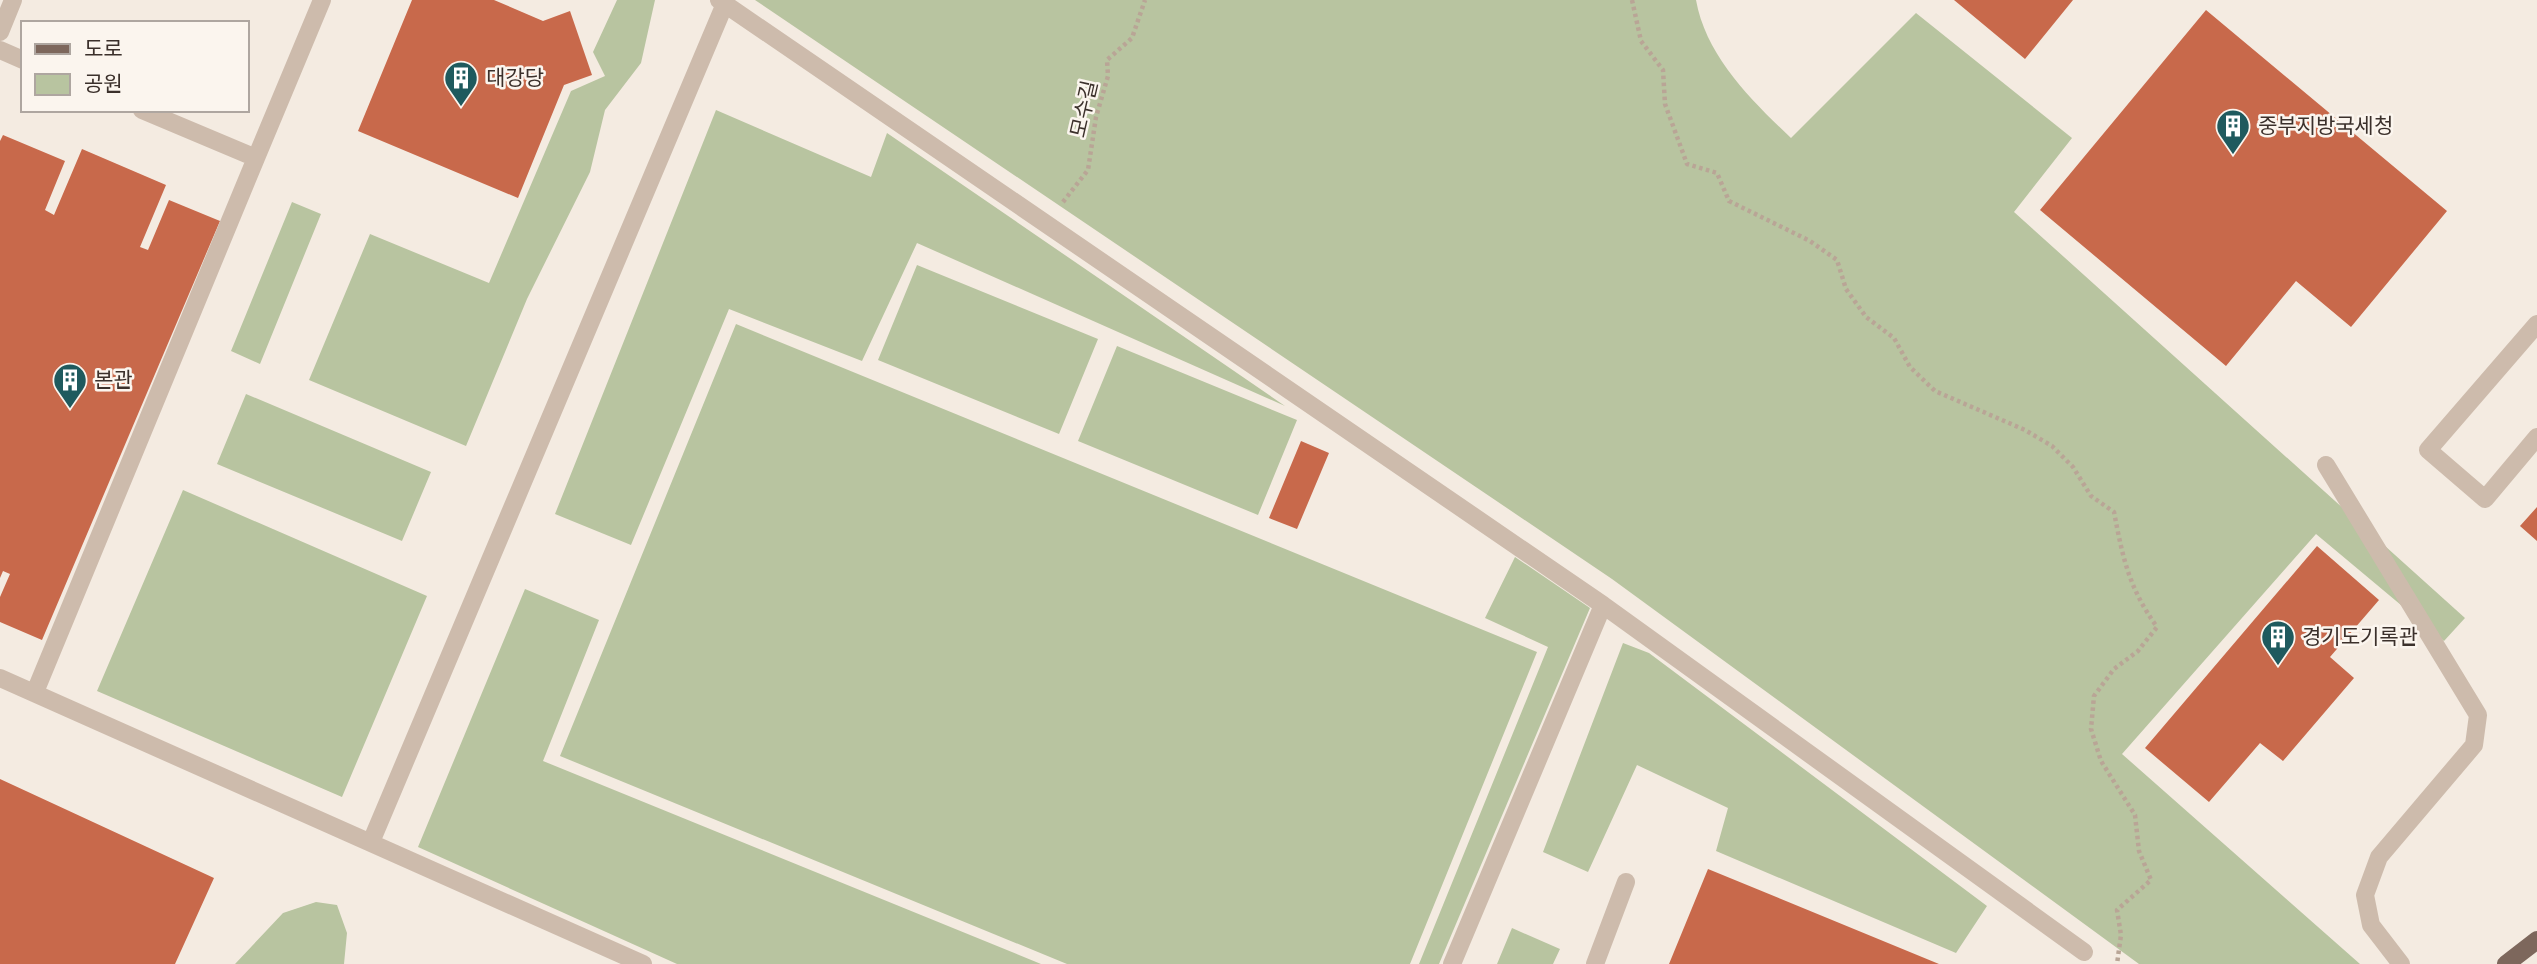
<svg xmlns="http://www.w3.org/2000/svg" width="2537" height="964" font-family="Rubik,'Noto Sans KR',sans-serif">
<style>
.green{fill:#b8c4a0}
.building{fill:#c8694b}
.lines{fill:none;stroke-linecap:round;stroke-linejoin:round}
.path{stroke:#b9a596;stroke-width:4.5;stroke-dasharray:3.5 3.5;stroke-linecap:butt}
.service{stroke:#cdbbac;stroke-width:18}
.primary{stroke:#7d675c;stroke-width:18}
.labels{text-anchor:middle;stroke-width:5;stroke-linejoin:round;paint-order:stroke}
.poi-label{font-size:21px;fill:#3b302b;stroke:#fbf5ee;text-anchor:start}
.street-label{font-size:21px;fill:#3b302b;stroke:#fbf5ee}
</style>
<rect width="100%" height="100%" fill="#f4ebe1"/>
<!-- green -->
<path class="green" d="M617,0H655L641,63L605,110L590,172L527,299L466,446L309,380L370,234L489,283L571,91L605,76L593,52Z
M755,0H1696C1706,56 1751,100 1791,138L1916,13L2072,138L2014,212L2465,618L2444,641L2316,534L2122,754L2360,964H2139L1612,579Z
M716,110L871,177L887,133L1285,406L917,243L862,361L729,309L631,545L555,514Z
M292,202L321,214L260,364L231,351Z
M917,265L1098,339L1059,434L878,360Z
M736,324L1537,652L1410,964H1067L560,756Z
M1117,346L1297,420L1258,515L1078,441Z
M246,394L431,472L402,541L217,464Z
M183,490L427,596L342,797L97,691Z
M1515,557L1590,608L1439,964H1419L1548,647L1485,618Z
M525,589L599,620L543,761L1041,964H677L418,847Z
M1623,643L1649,653L1987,906L1956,953L1716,851L1728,808L1637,765L1588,872L1543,852Z
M316,902L337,905L347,933L344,964H235L283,913Z
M1512,928L1560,949L1553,964H1497Z"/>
<!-- building -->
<path class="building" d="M412,0H494L543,21L570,11L592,75L564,85L518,198L358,131Z
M1954,0H2073L2025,59Z
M2206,10L2447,211L2351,327L2296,281L2226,366L2040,210Z
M3,135L65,161L45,210L54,215L82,149L166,185L140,247L148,250L169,200L220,221L42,640L0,622V597L10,574L3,571L0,578V141Z
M1301,441L1329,453L1297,529L1269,518Z
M2537,507V541L2520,526Z
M2317,546L2379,600L2330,657L2354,678L2283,761L2260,743L2209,802L2145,748Z
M0,779L214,878L175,964H0Z
M1708,869L1939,964H1669Z"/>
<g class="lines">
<!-- path -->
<path class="path" d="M1632,0L1641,41L1663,70L1665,104L1687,164L1717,173L1729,201L1810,241L1837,260L1846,289L1866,317L1894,338L1910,367L1935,391L2025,430L2052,446L2073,467L2091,496L2114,512C2123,559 2129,588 2157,627L2138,651L2114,669L2094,696L2091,729L2101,761L2135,815L2139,851L2151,880L2117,910L2121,935L2117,964
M1063,202L1088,170L1096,117L1108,76L1107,60L1132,38L1145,0"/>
<!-- service -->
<path class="service" d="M719,0L1603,605L1452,964
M0,32L13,0
M0,50L23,60
M142,110L256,158L322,0
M2537,324L2428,450L2485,499L2537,437
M2326,465L2478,715L2474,745L2379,857L2365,895L2371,925L2401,964
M1603,605L2084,952
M0,678L643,964
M35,692L256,158
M371,842L724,6
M1595,964L1626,882"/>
<!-- primary -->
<path class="primary" d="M2506,964L2537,940"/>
</g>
<!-- icons -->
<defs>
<g id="building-pin" transform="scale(1.75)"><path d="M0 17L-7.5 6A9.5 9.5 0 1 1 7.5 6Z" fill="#1f5a5e" stroke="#fbf5ee"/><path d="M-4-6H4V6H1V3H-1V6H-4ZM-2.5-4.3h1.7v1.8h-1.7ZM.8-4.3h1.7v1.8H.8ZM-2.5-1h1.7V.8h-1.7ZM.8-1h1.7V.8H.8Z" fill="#fff"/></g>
</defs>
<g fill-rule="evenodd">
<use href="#building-pin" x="461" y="78"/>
<use href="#building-pin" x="2233" y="126"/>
<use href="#building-pin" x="70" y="380"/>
<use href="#building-pin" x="2278" y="637"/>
</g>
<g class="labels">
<!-- poi labels -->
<g class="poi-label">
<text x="486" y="85">대강당</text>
<text x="2258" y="133">중부지방국세청</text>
<text x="94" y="387">본관</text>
<text x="2302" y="644">경기도기록관</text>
</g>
<!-- street labels -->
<g class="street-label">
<text transform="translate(1084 109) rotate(-77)" y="7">모수길</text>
</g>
</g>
<!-- legend -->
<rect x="21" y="21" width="228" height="91" fill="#fbf5ee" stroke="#aea6a0" stroke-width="2"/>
<rect x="35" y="44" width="35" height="10" fill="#7d675c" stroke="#aea6a0" stroke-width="2"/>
<text x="84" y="56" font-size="21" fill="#3b302b">도로</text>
<rect x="35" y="74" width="35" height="21" fill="#b8c4a0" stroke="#aea6a0" stroke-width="2"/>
<text x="84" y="91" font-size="21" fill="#3b302b">공원</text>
</svg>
